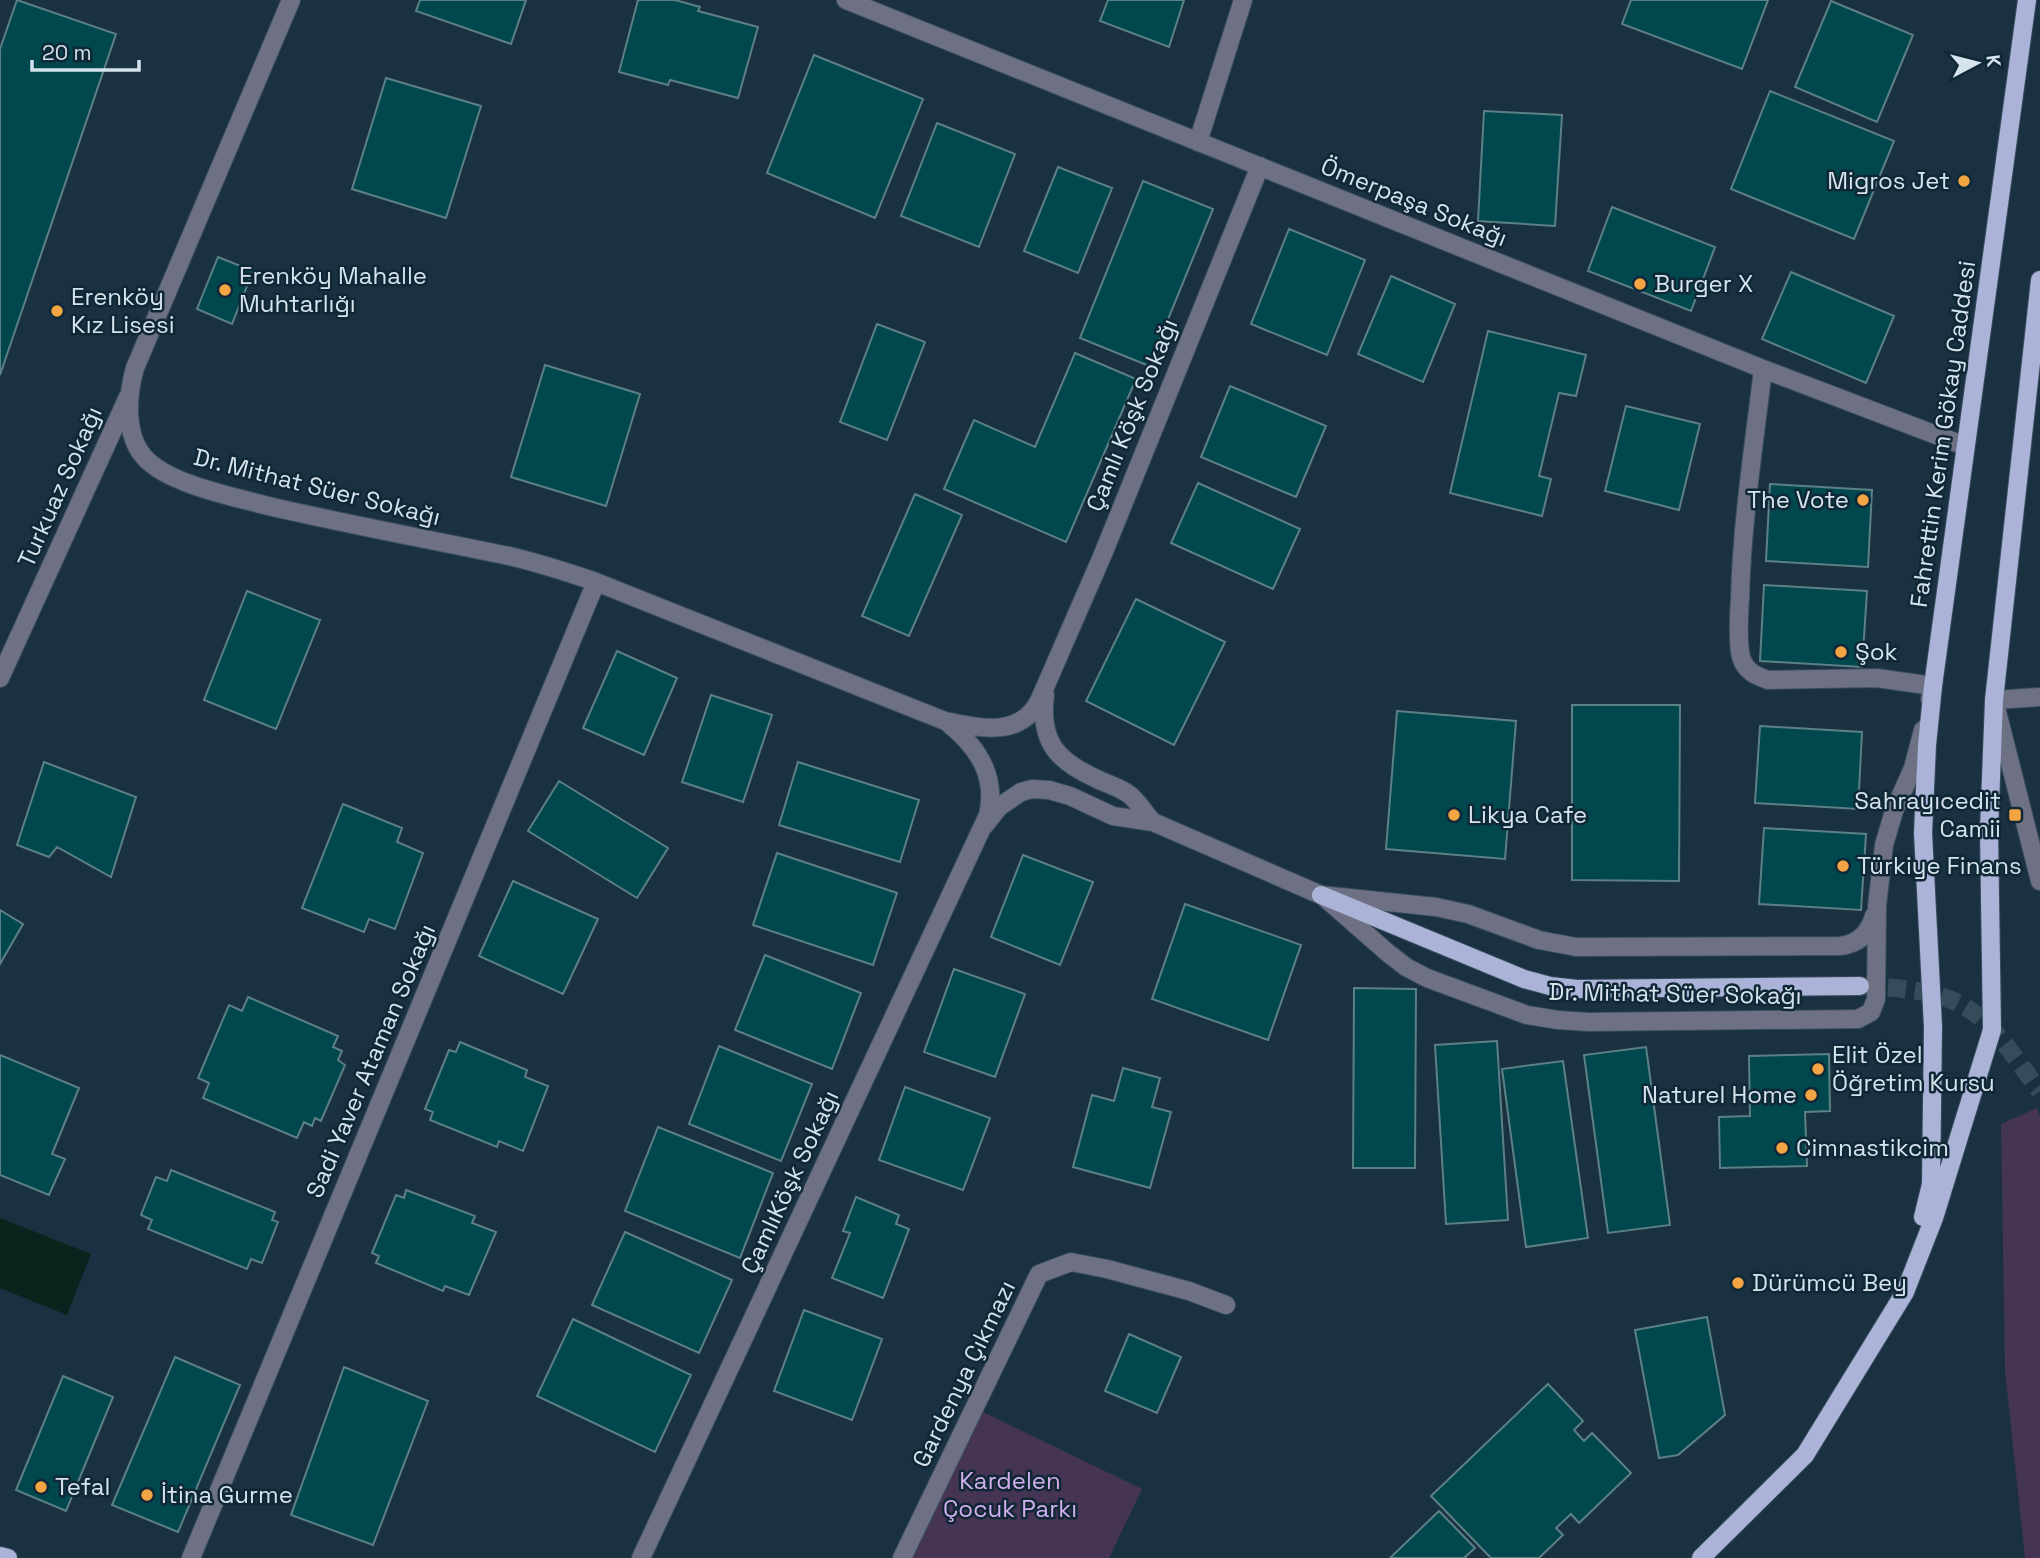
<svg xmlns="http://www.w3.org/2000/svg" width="2040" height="1558" font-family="'Space Grotesk',sans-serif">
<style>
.green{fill:#453454}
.water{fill:#08241c}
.building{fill:#00474e;stroke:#5c8085;stroke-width:2}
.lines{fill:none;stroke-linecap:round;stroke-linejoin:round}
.major-tunnel{stroke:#364c5b;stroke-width:18;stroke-dasharray:18 9;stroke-linecap:butt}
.minor-casing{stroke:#384d5d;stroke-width:20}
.major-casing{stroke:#384d5d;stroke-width:20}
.minor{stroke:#6d7183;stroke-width:18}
.major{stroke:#abb4d8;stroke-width:18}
.poi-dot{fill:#f3a443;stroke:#102736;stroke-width:2.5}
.labels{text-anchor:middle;stroke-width:5;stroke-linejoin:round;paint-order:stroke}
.poi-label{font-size:24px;fill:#d5e3ed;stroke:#102736;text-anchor:start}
.street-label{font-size:24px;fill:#d5e3ed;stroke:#102736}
.park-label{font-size:24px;fill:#d1afed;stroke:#102736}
</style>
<rect width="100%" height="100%" fill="#1a3141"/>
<!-- green -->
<path class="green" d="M2037,1108L2040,1117V1558H2025L2005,1371L2001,1124Z
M981,1411L1142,1489L1109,1558H910Z"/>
<!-- water -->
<path class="water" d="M0,1218L91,1254L67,1315L0,1288Z"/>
<!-- building -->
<path class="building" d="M17,0L116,34L0,375V49Z
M420,0H526L511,44L416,11Z
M638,0H675L700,7L698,11L758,27L738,98L670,80L668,85L619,72Z
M1108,0H1184L1169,47L1100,21Z
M1631,0H1768L1742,69L1622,24Z
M1831,1L1913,35L1877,122L1795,87Z
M814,55L923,99L875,218L767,173Z
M386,78L481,106L446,218L352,189Z
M1770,91L1894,141L1854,239L1731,189Z
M1484,111L1562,115L1555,226L1478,221Z
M937,123L1015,154L979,247L901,216Z
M1058,167L1112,188L1078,273L1024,251Z
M1143,181L1213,209L1149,366L1080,338Z
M1612,207L1715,247L1691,311L1588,271Z
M1289,229L1365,260L1327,355L1251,324Z
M218,257L253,271L232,324L197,309Z
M1791,272L1894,316L1866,383L1762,339Z
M1391,276L1455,304L1423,382L1358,354Z
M877,324L925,342L887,440L840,422Z
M1488,331L1586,355L1576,396L1559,393L1539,476L1551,479L1542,516L1450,493Z
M1075,353L1136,379L1066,542L944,489L974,420L1035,447Z
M545,365L640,394L606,506L511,477Z
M1230,386L1326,426L1296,497L1201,457Z
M1626,406L1700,424L1679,510L1605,491Z
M1198,483L1300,529L1273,589L1171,543Z
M1770,484L1872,490L1868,567L1766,561Z
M915,494L962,515L909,636L862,616Z
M1764,585L1867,591L1862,667L1760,661Z
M247,591L320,620L276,729L204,700Z
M1136,599L1225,642L1174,745L1086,701Z
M617,651L677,678L644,755L583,728Z
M711,695L772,715L743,802L682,782Z
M1572,705H1680L1679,881L1572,880Z
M1397,711L1516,721L1505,859L1386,849Z
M1760,726L1862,732L1858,809L1755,803Z
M44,762L136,797L111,877L57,847L49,857L17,845Z
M798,762L919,800L900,862L779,825Z
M559,781L668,848L637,898L528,831Z
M343,804L402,828L397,842L423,853L395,929L369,919L364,932L302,908Z
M1764,828L1866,834L1861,910L1759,904Z
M777,853L897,893L873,965L753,925Z
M1023,855L1093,882L1060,965L991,937Z
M513,881L598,919L563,994L479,956Z
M1185,904L1301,945L1268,1040L1152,999Z
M0,910L23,924L0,964Z
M765,955L861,993L832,1069L735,1030Z
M954,969L1025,994L995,1077L924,1052Z
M1354,988L1416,989L1415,1168H1353Z
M248,997L338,1036L333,1047L342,1051L338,1060L345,1065L321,1121L315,1118L312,1126L304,1122L297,1138L203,1098L209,1083L198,1078L229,1005L242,1011Z
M1497,1041L1508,1220L1446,1224L1435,1045Z
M460,1042L527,1070L525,1077L548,1086L523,1151L499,1141L497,1147L430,1120L433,1112L425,1109L449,1050L456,1052Z
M719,1046L812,1084L781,1161L689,1124Z
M1646,1047L1670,1225L1608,1233L1584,1055Z
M1829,1054L1830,1111L1805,1112L1807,1166L1720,1168L1719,1117L1750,1116L1749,1056Z
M0,1055L79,1088L52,1154L65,1159L49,1195L0,1175Z
M1563,1061L1588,1238L1526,1247L1502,1069Z
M1123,1068L1160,1078L1152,1107L1171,1112L1150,1188L1073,1167L1092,1095L1114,1101Z
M905,1087L990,1118L963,1190L879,1160Z
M658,1127L773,1173L740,1258L625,1211Z
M171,1170L275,1212L272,1220L278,1222L262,1263L251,1259L247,1269L148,1229L152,1220L141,1215L156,1177L167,1181Z
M406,1190L475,1216L472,1223L496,1232L469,1295L445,1286L443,1291L376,1263L379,1256L372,1253L396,1195L404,1198Z
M856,1197L899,1215L896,1224L909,1229L883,1298L832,1278L850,1233L843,1231Z
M625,1232L732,1280L699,1353L592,1305Z
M804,1310L882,1339L852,1420L774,1391Z
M1707,1317L1725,1415L1678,1455L1659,1458L1635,1330Z
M573,1319L691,1375L655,1452L537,1396Z
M1129,1334L1181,1357L1157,1413L1105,1391Z
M175,1357L240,1385L178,1532L112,1505Z
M344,1367L428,1401L373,1545L291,1515Z
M63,1376L113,1397L66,1511L16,1490Z
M1548,1384L1583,1421L1574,1430L1584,1441L1592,1433L1631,1473L1579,1523L1571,1514L1556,1528L1563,1535L1539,1558H1491L1431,1496Z
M1439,1511L1475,1548L1465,1557L1467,1558H1390Z"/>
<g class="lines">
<!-- major-tunnel -->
<path class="major-tunnel" d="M1861,986C1896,988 1940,989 1970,1010C1999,1030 2018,1063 2040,1091"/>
<!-- minor casing -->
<g class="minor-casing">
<path id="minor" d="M291,0L135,368C127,396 124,437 146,459C170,484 231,496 264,505C345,524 427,539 509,556C539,563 567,572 596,582L945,721C979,728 1020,738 1039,701L1103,554L1260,166
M846,0L1763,369L1965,446
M1198,142L1243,0
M1763,369C1754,445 1742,521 1740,598C1739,615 1737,641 1741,657C1745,671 1756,676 1768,680L1877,678L1933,686L1930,699
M0,678L128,397
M1045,695C1039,742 1057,761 1097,779C1107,784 1118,787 1127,793C1138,800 1144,813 1153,822
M2040,697L1994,700L2040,881
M984,826L999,807L1021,792L1032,789L1049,790L1070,796L1113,816L1153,822L1321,895L1436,907L1468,914L1539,940L1576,947L1840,946C1858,944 1869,934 1874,916
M1324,897L1388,953L1406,967L1427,978L1527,1015L1558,1020L1589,1022L1858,1019L1871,1012L1876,999L1877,906L1884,845L1894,811L1913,768L1923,730
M191,1558L596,582
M641,1558L988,815C997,776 978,747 948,723
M902,1558L1039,1274L1071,1262L1107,1269L1189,1291L1226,1305"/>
</g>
<!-- major casing -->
<g class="major-casing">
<path id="major" d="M1321,895L1524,979L1550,986L1577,989L1860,986
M1923,1217L1931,1184L1933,1027L1923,833L1927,745L1933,686L2027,0
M0,1556L8,1558
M1701,1558L1805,1455L1905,1292L1934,1218L1992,1030L1989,830L1994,700L2040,280"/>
</g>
<!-- minor -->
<use href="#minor" class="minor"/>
<!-- major -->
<use href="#major" class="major"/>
</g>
<!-- markers -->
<g class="poi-dot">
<circle cx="1964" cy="181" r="7"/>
<circle cx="1640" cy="284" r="7"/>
<circle cx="225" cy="290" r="7"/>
<circle cx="57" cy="311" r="7"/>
<circle cx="1863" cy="500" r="7"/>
<circle cx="1841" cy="652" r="7"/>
<circle cx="1454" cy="815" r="7"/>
<rect x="2008" y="808" width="14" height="14" rx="3.5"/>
<circle cx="1843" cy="866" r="7"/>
<circle cx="1818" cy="1069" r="7"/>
<circle cx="1811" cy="1095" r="7"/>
<circle cx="1782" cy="1148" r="7"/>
<circle cx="1738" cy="1283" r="7"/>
<circle cx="41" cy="1487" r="7"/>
<circle cx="147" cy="1495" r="7"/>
</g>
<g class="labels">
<!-- poi labels -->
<g class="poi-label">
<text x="1950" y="189" text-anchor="end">Migros Jet</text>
<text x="239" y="284">Erenköy Mahalle<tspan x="239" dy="28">Muhtarlığı</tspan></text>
<text x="1654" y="292">Burger X</text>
<text x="71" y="305">Erenköy<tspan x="71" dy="28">Kız Lisesi</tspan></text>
<text x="1849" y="508" text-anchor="end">The Vote</text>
<text x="1855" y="660">Şok</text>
<text x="2001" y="809" text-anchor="end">Sahrayıcedit<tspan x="2001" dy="28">Camii</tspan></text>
<text x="1468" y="823">Likya Cafe</text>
<text x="1857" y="874">Türkiye Finans</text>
<text x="1832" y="1063">Elit Özel<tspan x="1832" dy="28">Öğretim Kursu</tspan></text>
<text x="1797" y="1103" text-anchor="end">Naturel Home</text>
<text x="1796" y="1156">Cimnastikcim</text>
<text x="1752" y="1291">Dürümcü Bey</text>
<text x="55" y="1495">Tefal</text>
<text x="161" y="1503">İtina Gurme</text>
</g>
<!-- street labels -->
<g class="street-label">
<text transform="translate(1414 202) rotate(22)" y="8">Ömerpaşa Sokağı</text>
<text transform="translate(1132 415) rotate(-68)" y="8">Çamlı Köşk Sokağı</text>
<text transform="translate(1943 434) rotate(-82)" y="8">Fahrettin Kerim Gökay Caddesi</text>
<text transform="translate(60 487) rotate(-66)" y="8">Turkuaz Sokağı</text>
<text transform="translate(317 487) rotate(14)" y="8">Dr. Mithat Süer Sokağı</text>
<text transform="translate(1675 994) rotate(1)" y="8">Dr. Mithat Süer Sokağı</text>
<text transform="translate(371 1061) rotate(-67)" y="8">Sadi Yaver Ataman Sokağı</text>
<text transform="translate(790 1182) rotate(-65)" y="8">ÇamlıKöşk Sokağı</text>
<text transform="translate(964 1374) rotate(-64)" y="8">Gardenya Çıkmazı</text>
</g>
<!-- park labels -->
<g class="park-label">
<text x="1010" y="1489">Kardelen<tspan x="1010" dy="28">Çocuk Parkı</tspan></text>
</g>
</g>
<!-- north arrow -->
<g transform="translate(1977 63) rotate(83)" stroke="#102736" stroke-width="5" paint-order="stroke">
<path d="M0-5L12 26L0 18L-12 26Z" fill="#d5e3ed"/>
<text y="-10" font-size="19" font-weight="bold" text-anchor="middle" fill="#d5e3ed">K</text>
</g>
<!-- scale -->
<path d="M32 60v10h107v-10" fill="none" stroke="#d5e3ed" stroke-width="3.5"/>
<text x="42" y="60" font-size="21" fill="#d5e3ed" stroke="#102736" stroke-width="5" paint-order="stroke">20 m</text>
</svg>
